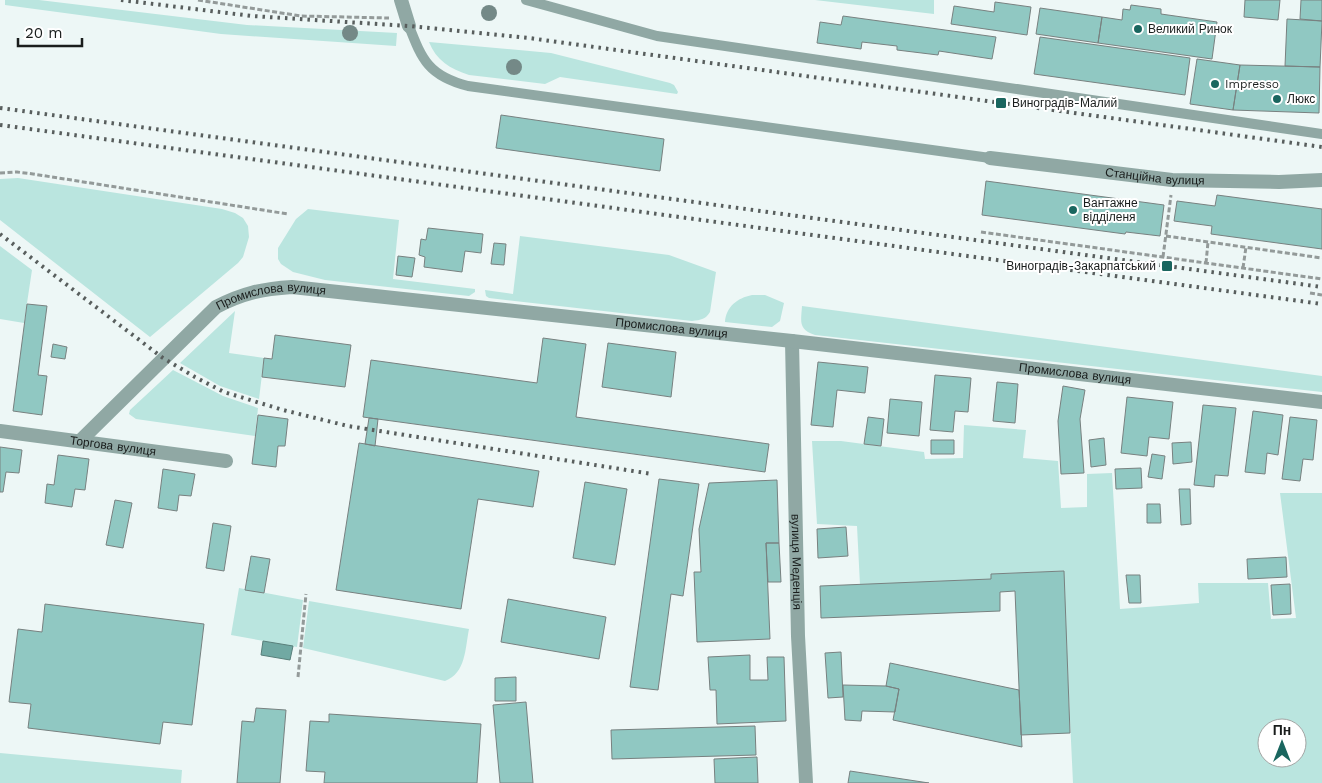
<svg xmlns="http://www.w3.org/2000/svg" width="1322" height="783" font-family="'Work Sans',sans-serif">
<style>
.green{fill:#bae5df;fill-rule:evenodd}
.water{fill:#71a9a3;stroke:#577f7a}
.building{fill:#90c8c2;stroke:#788180}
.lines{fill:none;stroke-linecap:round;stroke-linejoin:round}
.path{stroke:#939a99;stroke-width:3;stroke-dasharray:5 2.5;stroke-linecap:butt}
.service{stroke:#90a8a4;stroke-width:10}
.minor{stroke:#90a8a4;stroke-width:14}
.rail{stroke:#585e5d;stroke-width:4;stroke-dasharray:2.5 5;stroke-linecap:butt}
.tree{fill:#748987}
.poi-dot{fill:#1a665f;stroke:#fff;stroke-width:2}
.labels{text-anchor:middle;stroke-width:4;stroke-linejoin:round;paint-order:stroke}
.poi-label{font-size:12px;fill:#191d1c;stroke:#fff;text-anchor:start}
.street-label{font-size:12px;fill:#191d1c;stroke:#fff}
</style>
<rect width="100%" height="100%" fill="#edf7f6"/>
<!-- green -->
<path class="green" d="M5,0H39L247,25L397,33L396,46L221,34L5,5Z
M815,0H934V14Z
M429,42L551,53L670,83L674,85L678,92L677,94L560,77L545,84L469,75C450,69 436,60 429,42Z
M18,178L222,209L235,213L243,218L248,226L249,237L243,257L238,263L150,337L0,220V179Z
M308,209L399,220L393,279L475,289V292L469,296L325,280L293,272L281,264L278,259V248L296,219Z
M520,236L669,255L716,272L710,312C706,319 701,320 692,321L489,298L486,296L485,290L513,294Z
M0,246L32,270L24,323L0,319Z
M752,295H765L784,303L780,321L772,327L725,322C726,307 737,298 752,295Z
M802,306L1322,376V392L815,335C798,329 801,322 802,306Z
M235,311L229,353L264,358L259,399L220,386L180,363Z
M173,370L223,396L258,408L255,436L136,419L129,414L130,410Z
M964,425L1026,430L1023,458L1058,461L1061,508L1087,507V474L1112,473L1120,609L1199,603L1198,583H1268L1271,619L1296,618L1280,493H1322V783H1073L1063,571L991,574V579L860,585L857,526L817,524L812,441H841L924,452L925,459L963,458ZM1267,728H1297V758H1267Z
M239,588L303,600L297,647L231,635Z
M309,601L469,629C465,649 466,673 445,681L303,648Z
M0,753L182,770L181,783H0Z"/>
<!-- water -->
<path class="water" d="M263,641L293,646L290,660L261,655Z"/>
<!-- building -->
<path class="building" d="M1245,0H1280L1278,20L1244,17Z
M1301,0H1322V21L1300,19Z
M995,2L1031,7L1027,35L951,24L954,6L994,12Z
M1131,5L1161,9V14L1217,22L1212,59L1098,43L1102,17L1122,20L1123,9L1130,10Z
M1040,8L1102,17L1098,43L1036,34Z
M843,16L996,37L992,59L939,51L938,55L897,50V46L862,42L861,49L817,43L820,22L841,25Z
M1287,19L1322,21L1320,67L1285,66Z
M1040,37L1190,58L1185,95L1034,74Z
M1197,59L1240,65L1233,110L1190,104Z
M1240,65L1320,67L1319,113L1233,110Z
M501,115L664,139L660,171L496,148Z
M986,181L1164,205L1160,236L1126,232L1125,234L982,215Z
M1217,195L1322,209V249L1211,234L1212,226L1174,221L1177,201L1215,206Z
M428,228L483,234L481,253L465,251L462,272L424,267L425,257L419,255L421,239L426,240Z
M494,243L506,244L504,265L491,264Z
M398,256L415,258L412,277L396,275Z
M27,304L47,306L38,375L47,376L42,415L13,411Z
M275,335L351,345L345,387L262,377L264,358L272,359Z
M543,338L586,344L576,417L769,444L765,472L363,417L371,360L537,383Z
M608,343L676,352L671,397L602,387Z
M53,344L67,347L65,359L51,357Z
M818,362L868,367L865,393L837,390L833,427L811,425Z
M935,375L971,378L968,412L955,411L953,432L930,430Z
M997,382L1018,384L1015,423L993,421Z
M1063,386L1085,390L1080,419L1084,473L1061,474L1058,421Z
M1127,397L1173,402L1169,439L1149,437L1147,456L1121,453Z
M890,399L922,402L919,436L887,433Z
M1203,405L1236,408L1228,476L1215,475L1214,487L1194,485Z
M1253,411L1283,415L1278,455L1267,453L1265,474L1245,472Z
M258,415L288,419L285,446H278L276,467L252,464Z
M868,417L884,419L881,446L864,444Z
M1290,417L1317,420L1313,460L1303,459L1300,481L1282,479Z
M369,418L378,419L375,446L365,444Z
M1104,438L1106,465L1091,467L1089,440Z
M931,440H954V454H931Z
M1191,442L1192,462L1173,464L1172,443Z
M359,443L539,471L533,507L478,499L461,609L336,590Z
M0,447L22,450L19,473L6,472L3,492H0Z
M1152,454L1165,456L1162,479L1148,477Z
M58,455L89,459L85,490L75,489L72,507L45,503L47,484L54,485Z
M1141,468L1142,488L1116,489L1115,469Z
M163,469L195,474L191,496L179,495L177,511L158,508Z
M659,479L699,484L683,596L671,594L658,690L630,687Z
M777,480L779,543H766L770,639L697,642L694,572H701L699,529L709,483Z
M585,482L627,489L615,565L573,558Z
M1179,489H1190L1191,524L1181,525Z
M115,500L132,503L123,548L106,545Z
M1147,504H1160L1161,523H1147Z
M213,523L231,526L224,571L206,568Z
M846,527L848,556L818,558L817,529Z
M766,543H779L781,582H768Z
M251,556L270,559L264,593L245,590Z
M1286,557L1287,577L1248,579L1247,559Z
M1064,571L1070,733L1021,735L1015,591L1000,592V611L821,618L820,586L991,579V574Z
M1126,575H1140L1141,603H1129Z
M1290,584L1291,614L1273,615L1271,585Z
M508,599L606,617L599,659L501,642Z
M45,604L204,624L192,725L163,722L160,744L28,728L31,704L9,702L18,629L42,632Z
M841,652L843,697L828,698L825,653Z
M750,655V680H768L767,657H784L786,721L717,724L716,690H710L708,657Z
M890,663L1019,690L1022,747L893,720L899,689L886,686Z
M516,677V701H495V678Z
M843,685L886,686L899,689L895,712L862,711L861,721L845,720Z
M526,702L533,783H500L493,705Z
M256,708L286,710L280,783H237L242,721L254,722Z
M329,714L481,724L477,783H324L325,772L306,771L310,721L329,722Z
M755,726L756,755L612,759L611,730Z
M757,757L758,783H715L714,759Z
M850,771L929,783H848Z"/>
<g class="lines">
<!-- path -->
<path class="path" d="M198,0L301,16L389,18
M0,173L17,172L33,174L288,214
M981,232L1322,279
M1166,236L1322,258
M1163,257L1171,195
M1206,263L1208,242
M1243,268L1246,247
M1310,293L1322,295
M298,677L306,594"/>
<!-- service -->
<path class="service" d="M526,0L657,36L1322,134
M409,26C422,60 429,76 468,86L990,158"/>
<!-- minor -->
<g class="minor">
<path d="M401,0L409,26"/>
<path id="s1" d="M990,158L1172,180L1279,182L1322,180"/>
<path id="s2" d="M792,341L798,636L806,783"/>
<path id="s3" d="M0,431L226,461"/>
<path id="s4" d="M80,441L216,307C243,293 262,289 292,287L792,341L1322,402"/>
</g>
<!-- rail -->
<path class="rail" d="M121,0L252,16L409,26L529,38L1322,147
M0,108L1322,287
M0,125L1322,304
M0,234L163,358L195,377L224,392L283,410L348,426L652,474"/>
</g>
<!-- trees -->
<g class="tree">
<circle cx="489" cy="13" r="8"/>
<circle cx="350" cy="33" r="8"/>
<circle cx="514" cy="67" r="8"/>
</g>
<!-- markers -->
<g class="poi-dot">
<circle cx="1138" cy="29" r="5"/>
<circle cx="1215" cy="84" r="5"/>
<circle cx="1277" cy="99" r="5"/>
<rect x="995" y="97" width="12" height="12" rx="2.5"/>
<circle cx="1073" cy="210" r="5"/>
<rect x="1161" y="260" width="12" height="12" rx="2.5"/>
</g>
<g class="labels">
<!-- poi labels -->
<g class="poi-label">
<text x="1148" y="33">Великий Ринок</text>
<text x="1225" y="88">Impresso</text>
<text x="1287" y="103">Люкс</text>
<text x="1012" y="107">Виноградів-Малий</text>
<text x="1083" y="207">Вантажне<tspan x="1083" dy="14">відділеня</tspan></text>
<text x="1156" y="270" text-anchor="end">Виноградів-Закарпатський</text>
</g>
<!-- street labels -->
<g class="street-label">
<text dy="4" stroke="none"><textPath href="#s1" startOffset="166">Станційна вулиця</textPath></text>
<text dy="4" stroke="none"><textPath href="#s4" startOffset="248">Промислова вулиця</textPath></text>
<text dy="4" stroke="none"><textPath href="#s4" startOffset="652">Промислова вулиця</textPath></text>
<text dy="4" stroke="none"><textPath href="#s4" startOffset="1058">Промислова вулиця</textPath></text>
<text dy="4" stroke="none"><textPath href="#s3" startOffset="114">Торгова вулиця</textPath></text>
<text dy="4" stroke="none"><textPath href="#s2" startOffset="221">вулиця Меденція</textPath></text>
</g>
</g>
<!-- north arrow -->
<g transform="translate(1282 743)"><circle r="24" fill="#ffffff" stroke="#a3a5a4"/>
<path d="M0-4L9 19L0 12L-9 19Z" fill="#1a665f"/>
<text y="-8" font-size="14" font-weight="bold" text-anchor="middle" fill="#191d1c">Пн</text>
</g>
<!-- scale -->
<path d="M18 38v8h64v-8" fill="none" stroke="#191d1c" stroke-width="2.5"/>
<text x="25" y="38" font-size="15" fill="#191d1c" stroke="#ffffff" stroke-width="4" paint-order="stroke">20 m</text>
</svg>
